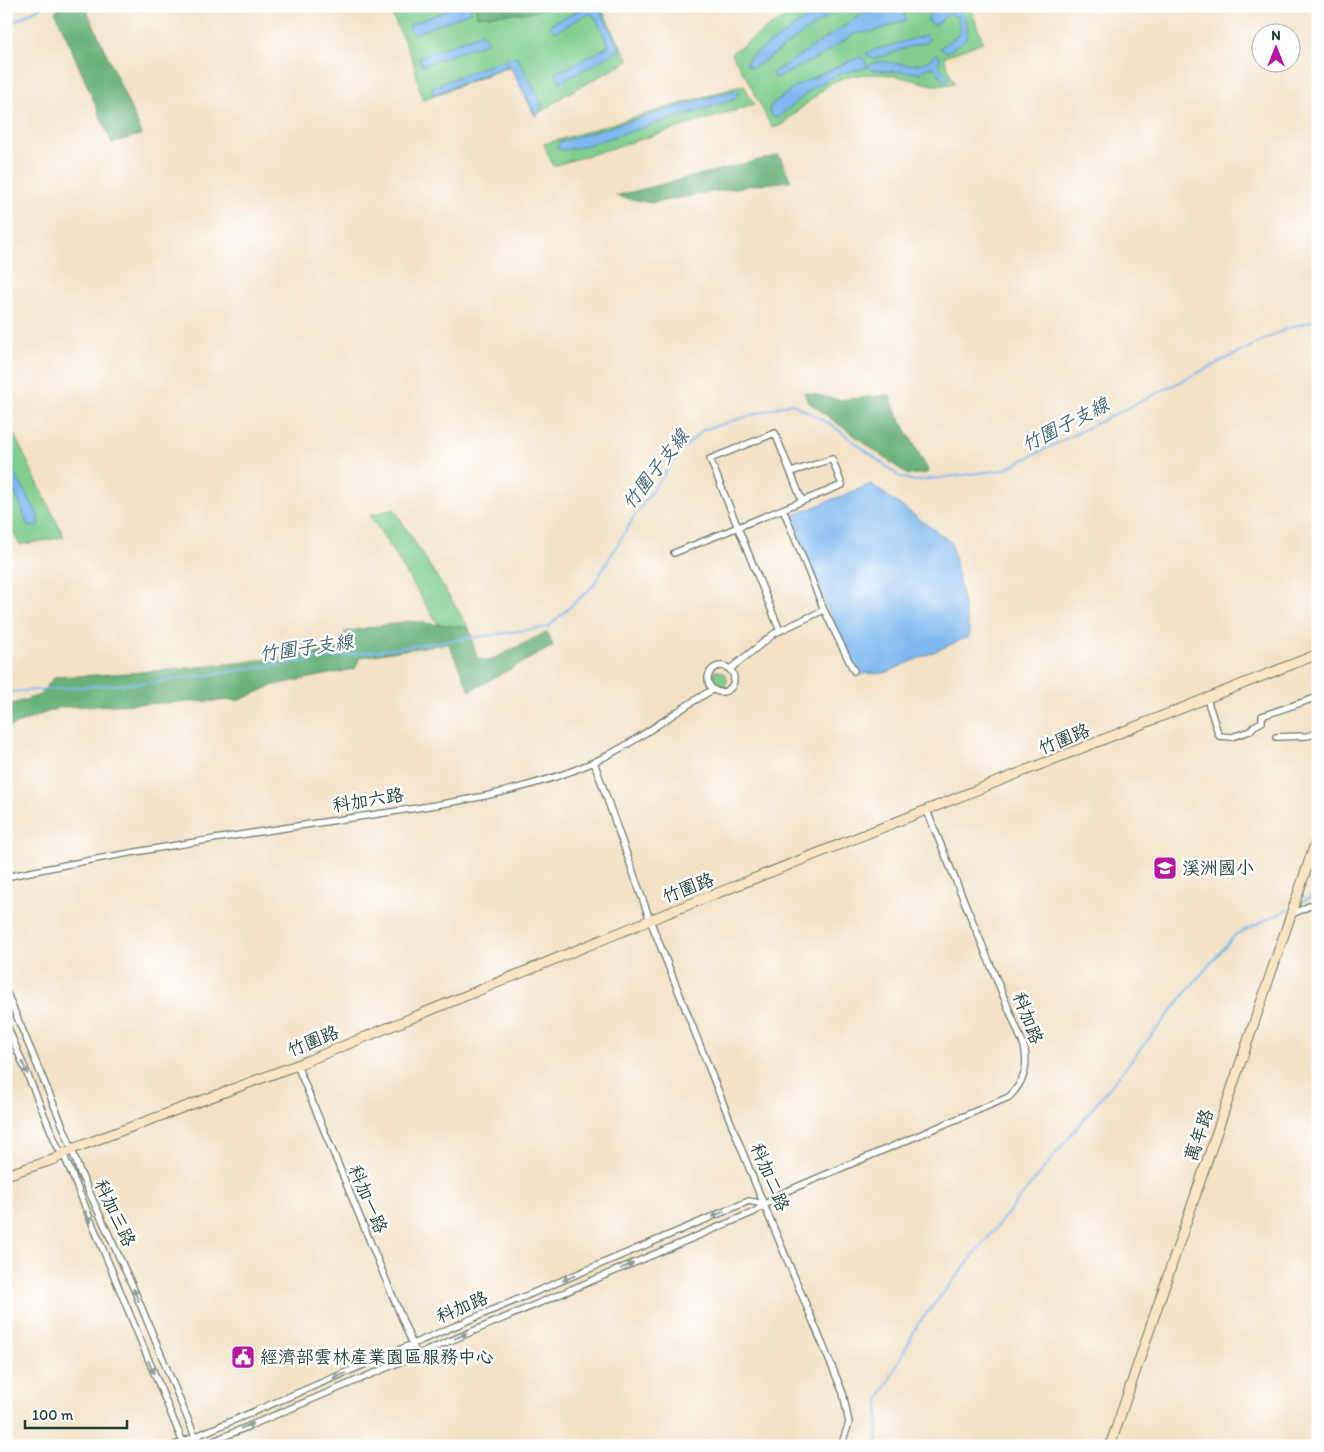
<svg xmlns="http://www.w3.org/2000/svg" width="1324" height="1452" font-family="Itim,'LXGW WenKai TC',sans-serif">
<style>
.green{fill:#80ce8e;stroke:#508661}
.forest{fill:#68b179;stroke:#447756}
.water{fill:#7eb8ef;stroke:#4e7a92}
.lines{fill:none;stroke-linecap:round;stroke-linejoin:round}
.stream{stroke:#7eb8ef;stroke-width:2}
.street-casing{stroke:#697767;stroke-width:8}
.secondary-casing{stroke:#697767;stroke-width:11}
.street{stroke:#fff;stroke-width:5.5}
.secondary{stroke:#fce5c4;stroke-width:9}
.oneway{fill:#8f9e9a}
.labels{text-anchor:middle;stroke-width:5;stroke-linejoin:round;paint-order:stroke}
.street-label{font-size:18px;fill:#1f3d34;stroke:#fff}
.poi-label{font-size:18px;fill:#1f3d34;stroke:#fff;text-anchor:start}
.water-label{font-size:19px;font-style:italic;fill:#3c626c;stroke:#fff}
</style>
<rect width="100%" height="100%" fill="#fff"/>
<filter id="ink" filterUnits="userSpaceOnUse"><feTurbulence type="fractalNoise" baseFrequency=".02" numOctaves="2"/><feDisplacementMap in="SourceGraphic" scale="10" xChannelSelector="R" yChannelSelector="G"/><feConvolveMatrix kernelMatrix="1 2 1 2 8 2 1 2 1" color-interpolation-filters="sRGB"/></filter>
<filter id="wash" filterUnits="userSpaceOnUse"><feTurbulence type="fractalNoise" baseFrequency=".0096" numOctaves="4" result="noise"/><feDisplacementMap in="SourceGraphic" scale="20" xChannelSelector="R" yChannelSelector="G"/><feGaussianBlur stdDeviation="1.12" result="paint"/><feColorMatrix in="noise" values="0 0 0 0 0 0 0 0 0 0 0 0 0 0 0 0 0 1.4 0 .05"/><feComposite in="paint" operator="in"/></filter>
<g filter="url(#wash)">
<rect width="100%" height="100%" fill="#f3e2c6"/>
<!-- green -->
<path class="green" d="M388,6H475L477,16L534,12L549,6H600L629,61L565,95L535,116L511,66L422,100L413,60Z
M801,6H914L916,8L920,6H970L983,42L944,57L954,83C935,89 920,81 901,77C880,72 851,73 831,83L780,126L772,128L747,79L731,53Z
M744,85L754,105L553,166L544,144Z
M6,418L64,537L20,545L6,518Z
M394,509L469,628L438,624L370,515Z
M709 680a9 9 0 1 1 18 0a9 9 0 1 1-18 0Z"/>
<!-- forest -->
<path class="forest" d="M63,6H85L142,134L112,143L55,11Z
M475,6H549L534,12L477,16Z
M779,155L791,181L753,185L651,203L615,196Z
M804,392L839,400L890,395L895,410L927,468L928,473L908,475L807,401Z
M408,621L469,628L477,658L489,661L547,632L553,646L470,691L448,643L360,657L355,669L274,685L240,700L61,707L6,728V706L40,695L54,677C155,673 255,663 354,646L344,632Z"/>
<!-- water -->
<path class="water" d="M459,6H471V12L414,34L411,32L409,25Z
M588,6H598L620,48L619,51L561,82L556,74L557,71L565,69L609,46L596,18L590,13L555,32L550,26L551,24Z
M825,6H842L761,63L751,68L746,64L750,57Z
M875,6H902L906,20L875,31L853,34L824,54L783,75L776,78L771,74Z
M943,6H960L968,30L965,40L947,52L940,48L960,33L958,18L950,13L935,25L927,20L933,10Z
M482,33L489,42L422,66L419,57Z
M926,35L929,38L927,43L918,44L874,59L867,55L868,52Z
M936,54L940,56L939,66L949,77L947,82H945L934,67L923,70L921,73L871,70L868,66C884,52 914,78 936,54Z
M517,56L542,104L540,110L535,114L506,59Z
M859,57L865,59L867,68C834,73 817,83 792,106C787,110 780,114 778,118L773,117L769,111L771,105L799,84Z
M503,60L507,66L433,95L431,90L433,86Z
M734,90L739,94L733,100L577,148L563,150L557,148L559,142Z
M6,459L38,514V525L33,527L28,526C24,519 24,513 21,506C12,484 6,486 6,459Z
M871,484L951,542L970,636L885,673L855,674L789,517Z"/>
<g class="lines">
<!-- stream -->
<path class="stream" d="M6,26L43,6
M6,692L157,682L548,627L593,586L635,515L679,453L703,430L791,403L832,425L899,476L914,481L1003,470L1286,329L1318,319
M1297,904L1318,894
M877,1446L879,1400L918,1324L1198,978L1235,935L1289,909"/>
</g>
</g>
<g filter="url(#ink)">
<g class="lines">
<!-- street casing -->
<g class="street-casing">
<path id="street" d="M783,509L824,610L854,671
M674,553L842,485L832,459L791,472
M780,631L710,459L775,433L802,501
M708 679a13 13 0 1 1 26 0a13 13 0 1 1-26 0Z
M730,669L775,633L824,610
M1207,699L1219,736L1232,737L1250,731L1254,726L1262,722V716L1318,697
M1276,737L1307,736L1318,733
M594,762L650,920L757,1188L843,1393L849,1423L841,1446
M6,877C118,853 231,836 344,819C428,806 515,797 594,762C636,743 672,713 712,690
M1290,915L1318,902
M6,991L67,1136L80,1172L133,1287L199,1446
M6,1023L58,1148L63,1153L184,1445
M297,1065L417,1355
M173,1446L749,1201L764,1204
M202,1446L754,1212L780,1194L1009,1097C1024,1082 1029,1067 1024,1046L927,811"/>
</g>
<!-- secondary casing -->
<g class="secondary-casing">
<path id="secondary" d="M6,1175L55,1159L72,1149L297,1065L650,920L1318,654
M1110,1446L1318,835"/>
</g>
<!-- street -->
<use href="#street" class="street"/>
<!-- secondary -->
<use href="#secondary" class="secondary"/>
</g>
<!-- one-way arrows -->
<defs><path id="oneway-solid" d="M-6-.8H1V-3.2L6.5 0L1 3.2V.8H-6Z" transform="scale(1.25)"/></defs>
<g class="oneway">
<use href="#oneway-solid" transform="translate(25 1068) rotate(67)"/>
<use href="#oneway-solid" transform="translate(718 1214) rotate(157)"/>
<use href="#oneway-solid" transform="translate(88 1217) rotate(67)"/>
<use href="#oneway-solid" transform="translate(627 1266) rotate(-23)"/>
<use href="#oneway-solid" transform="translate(569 1278) rotate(157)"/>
<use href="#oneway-solid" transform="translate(136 1295) rotate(-113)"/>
<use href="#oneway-solid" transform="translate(461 1336) rotate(-23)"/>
<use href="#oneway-solid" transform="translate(151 1367) rotate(67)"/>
<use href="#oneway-solid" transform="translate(339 1376) rotate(157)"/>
<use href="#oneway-solid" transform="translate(247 1426) rotate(-23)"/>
</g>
</g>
<!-- icons -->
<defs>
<g id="school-square" transform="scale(1.25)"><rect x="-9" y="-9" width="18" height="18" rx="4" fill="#b5179e" stroke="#fff"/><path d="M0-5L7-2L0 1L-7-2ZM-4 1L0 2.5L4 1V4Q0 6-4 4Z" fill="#fff"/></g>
<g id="civic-square" transform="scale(1.25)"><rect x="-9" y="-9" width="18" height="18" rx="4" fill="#b5179e" stroke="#fff"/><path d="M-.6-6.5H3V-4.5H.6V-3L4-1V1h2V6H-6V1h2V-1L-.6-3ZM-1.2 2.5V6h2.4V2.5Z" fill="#fff"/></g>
</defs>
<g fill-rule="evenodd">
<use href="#school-square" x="1165" y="868"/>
<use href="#civic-square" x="243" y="1357"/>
</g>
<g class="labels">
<!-- street labels -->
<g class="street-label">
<text transform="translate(1064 739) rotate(-22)" y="6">竹圍路</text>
<text transform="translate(368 800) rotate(-9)" y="6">科加六路</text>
<text transform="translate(688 888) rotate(-21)" y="6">竹圍路</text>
<text transform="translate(1028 1018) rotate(69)" y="6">科加路</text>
<text transform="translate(313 1041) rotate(-22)" y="6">竹圍路</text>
<text transform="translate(1199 1135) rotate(-71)" y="6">萬年路</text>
<text transform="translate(770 1177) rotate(67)" y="6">科加二路</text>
<text transform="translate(368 1199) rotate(67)" y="6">科加一路</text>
<text transform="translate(115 1213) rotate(65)" y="6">科加三路</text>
<text transform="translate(462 1307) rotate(-23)" y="6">科加路</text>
</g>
<!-- poi labels -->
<g class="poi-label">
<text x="1182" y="874">溪洲國小</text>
<text x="260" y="1363">經濟部雲林產業園區服務中心</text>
</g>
<!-- water labels -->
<g class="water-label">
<text transform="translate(1065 424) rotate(-27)" y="7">竹圍子支線</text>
<text transform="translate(655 469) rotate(-52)" y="7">竹圍子支線</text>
<text transform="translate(306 647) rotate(-8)" y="7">竹圍子支線</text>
</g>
</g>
<!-- margin -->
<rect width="1324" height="1452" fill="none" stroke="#fff" stroke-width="25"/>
<!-- north arrow -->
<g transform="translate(1276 48)"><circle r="24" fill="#ffffff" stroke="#a5b1ae"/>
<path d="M0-4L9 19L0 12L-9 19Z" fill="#b5179e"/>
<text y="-8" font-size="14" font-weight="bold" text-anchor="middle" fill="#1f3d34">N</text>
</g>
<!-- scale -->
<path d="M25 1420v8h102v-8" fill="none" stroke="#1f3d34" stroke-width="2.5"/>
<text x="32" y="1420" font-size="15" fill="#1f3d34" stroke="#ffffff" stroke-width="4" paint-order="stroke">100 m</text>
</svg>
